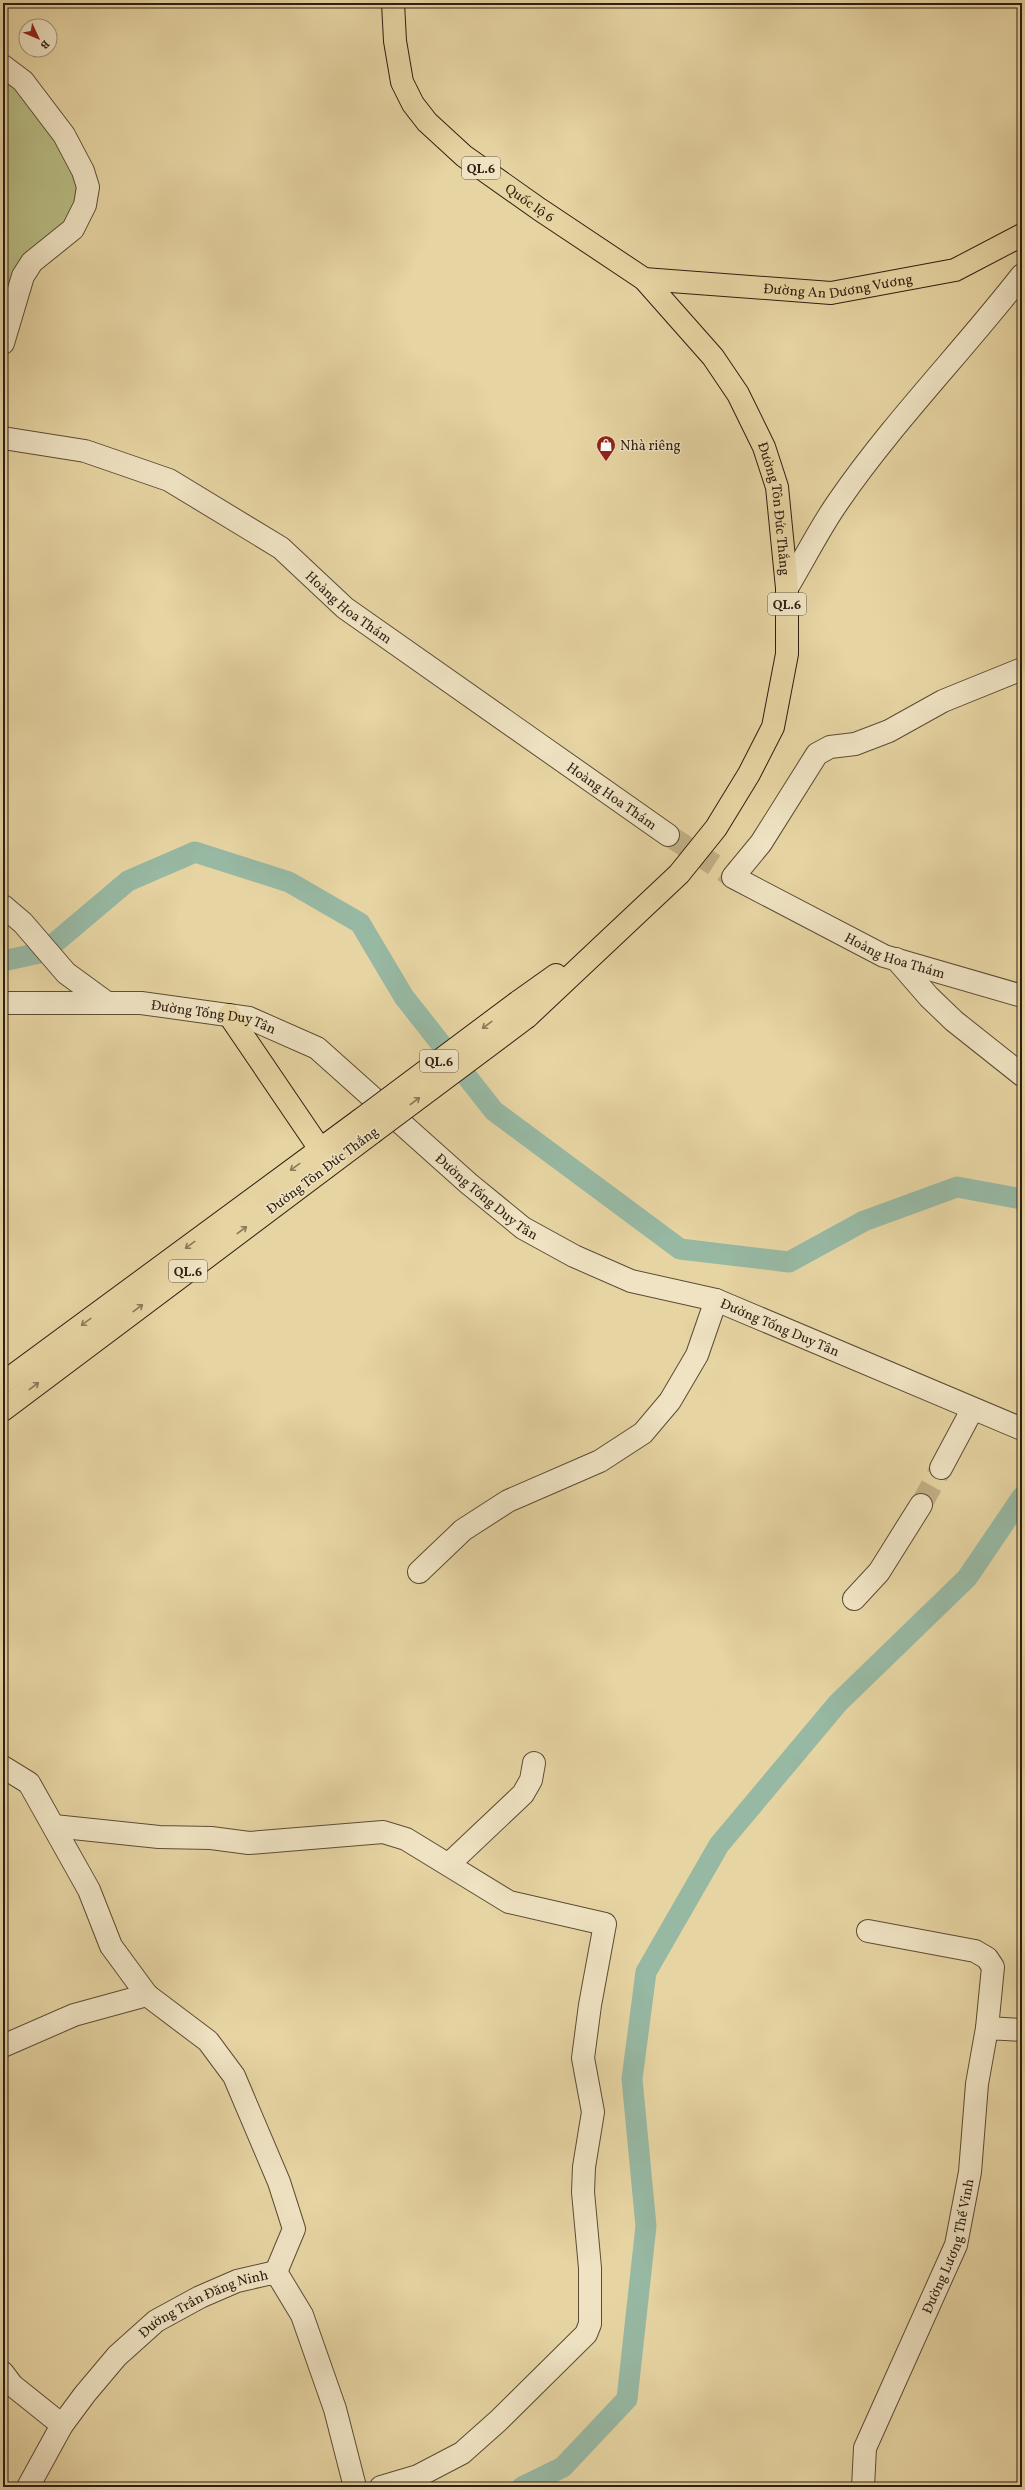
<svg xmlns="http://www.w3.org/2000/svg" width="1025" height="2490" font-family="Vollkorn,serif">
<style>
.green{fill:#b8bc83;stroke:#736d4a}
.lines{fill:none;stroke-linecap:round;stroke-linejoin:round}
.canal{stroke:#97b8a3;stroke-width:21}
.minor-tunnel{stroke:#c1b085;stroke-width:22;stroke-dasharray:22 11;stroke-linecap:butt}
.minor-casing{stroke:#5c4c35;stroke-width:24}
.major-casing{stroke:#2e1e11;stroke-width:24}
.highway-casing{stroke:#2e1e11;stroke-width:24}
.minor{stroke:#efe3c3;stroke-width:22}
.major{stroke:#e6d4a2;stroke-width:22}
.highway{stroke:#e6d4a2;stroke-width:22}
.highway-bridge-casing{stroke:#2e1e11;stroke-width:24;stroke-linecap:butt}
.highway-bridge{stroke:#e6d4a2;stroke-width:22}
.oneway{stroke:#8a795a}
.labels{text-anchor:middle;stroke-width:3;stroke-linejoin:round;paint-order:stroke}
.shield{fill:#efe3c3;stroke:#685946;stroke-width:1}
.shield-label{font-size:13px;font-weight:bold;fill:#2e1e11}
.street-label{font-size:14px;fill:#2e1e11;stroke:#efe3c3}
.poi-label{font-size:14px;fill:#2e1e11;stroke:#efe3c3;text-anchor:start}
</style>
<rect width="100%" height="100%" fill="#e6d4a2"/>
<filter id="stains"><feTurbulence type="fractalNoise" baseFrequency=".005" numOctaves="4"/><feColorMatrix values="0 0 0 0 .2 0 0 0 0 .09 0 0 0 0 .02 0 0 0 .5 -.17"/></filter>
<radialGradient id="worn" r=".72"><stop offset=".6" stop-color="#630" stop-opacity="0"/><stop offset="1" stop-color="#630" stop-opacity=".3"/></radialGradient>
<!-- green -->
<path class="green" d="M3,74L59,128L88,187L15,300L3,346Z"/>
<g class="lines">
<!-- canal -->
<path class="canal" d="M3,961L44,952L128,881L195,852L289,882L360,923L404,997L494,1111L680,1249L789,1262L864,1221L957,1187L1022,1199
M522,2487L563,2467L627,2399L646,2226L632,2079L646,1972L719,1845L838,1703L967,1578L1022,1497"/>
<!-- minor-tunnel -->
<path class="minor-tunnel" d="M668,835L733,877
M921,1505L941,1468"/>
<!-- minor casing -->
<g class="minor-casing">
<g id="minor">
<path d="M3,66L23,81L64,135L83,171L88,187L85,205L73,229L32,262L23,276L3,343"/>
<path id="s1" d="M3,438L85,451L169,480L281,548L345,608L668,835"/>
<path d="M787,588C804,560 819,529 838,502C893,422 962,352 1022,275"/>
<path id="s2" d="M1022,669L943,701L889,731L855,744L830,747L817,754L761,843L733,877L884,956L1022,996"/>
<path id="s3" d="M3,906L23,923L66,973L107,1003H141L249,1018L317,1048L468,1183L523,1228L574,1256L631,1281L716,1300L1022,1429"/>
<path d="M896,959L929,997L954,1021L1022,1075"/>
<path d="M3,1003H107"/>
<path d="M941,1468L972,1410"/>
<path d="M419,1572L463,1530L508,1501L600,1461L643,1433L670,1401L697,1355L716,1300"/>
<path d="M854,1599L879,1572L921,1505"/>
<path d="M3,1767L29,1783L89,1890L111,1946L147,1995L208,2041L234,2076L279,2182L294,2229L276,2272"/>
<path d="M54,1826L159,1837L211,1838L249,1843L383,1832L406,1839L509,1902L605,1924L590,2005L583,2058L593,2112L584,2167L583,2192L590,2268V2324L586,2334L498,2421L462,2453L418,2476L381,2487"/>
<path d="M449,1864L523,1794L531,1780L534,1763"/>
<path d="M868,1931L975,1951L987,1958L993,1967L987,2028"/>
<path d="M3,2046L74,2015L147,1995"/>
<path d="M3,2373L12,2385L62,2425"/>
<path id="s4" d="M28,2487L62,2425L85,2394L117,2356L156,2321L200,2297L237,2281L276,2272L302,2315L335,2409L355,2487"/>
<path id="s5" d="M863,2487L865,2448L956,2245L970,2172L977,2084L987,2028L1022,2030"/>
</g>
</g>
<!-- major casing -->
<g class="major-casing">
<g id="major">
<path id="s6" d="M644,279L831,293L955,270L1022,235"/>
</g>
</g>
<!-- highway casing -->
<g class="highway-casing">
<g id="highway">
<path id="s7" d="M393,3L395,41L402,82L413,104L427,122L464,156L539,209L644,279L713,357L738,394L764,447L777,487L787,588V654L773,727L749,774L716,828L679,874L527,1017"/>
<path d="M518,1002L556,975"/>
<path d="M229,1015L320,1149"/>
<path d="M3,1383L360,1120"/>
<path d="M3,1410L372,1133"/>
</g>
</g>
<!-- minor -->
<use href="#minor" class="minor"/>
<!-- major -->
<use href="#major" class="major"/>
<!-- highway -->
<use href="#highway" class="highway"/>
<!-- highway-bridge casing -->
<g class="highway-bridge-casing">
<path id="highway-bridge" d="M360,1120L518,1002
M372,1133L527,1017"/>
</g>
<!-- highway-bridge -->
<use href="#highway-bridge" class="highway-bridge"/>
</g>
<!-- one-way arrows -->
<defs><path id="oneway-shaft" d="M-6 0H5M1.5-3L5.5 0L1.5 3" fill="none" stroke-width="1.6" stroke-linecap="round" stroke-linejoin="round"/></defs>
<g class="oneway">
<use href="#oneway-shaft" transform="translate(487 1025) rotate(143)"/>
<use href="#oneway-shaft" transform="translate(415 1101) rotate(-37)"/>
<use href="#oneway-shaft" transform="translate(295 1167) rotate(144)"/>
<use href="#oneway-shaft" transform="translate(242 1230) rotate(-37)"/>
<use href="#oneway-shaft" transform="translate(190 1245) rotate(144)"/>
<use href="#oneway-shaft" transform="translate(138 1308) rotate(-37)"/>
<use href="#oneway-shaft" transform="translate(86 1322) rotate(144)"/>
<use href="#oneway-shaft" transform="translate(34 1386) rotate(-37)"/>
</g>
<!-- icons -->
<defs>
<g id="shop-pin" transform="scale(1)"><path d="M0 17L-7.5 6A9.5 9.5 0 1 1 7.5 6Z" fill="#8f2418" stroke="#efe3c3"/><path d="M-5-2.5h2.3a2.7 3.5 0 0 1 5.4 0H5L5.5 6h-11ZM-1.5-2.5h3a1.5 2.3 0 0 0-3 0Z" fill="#fff"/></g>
</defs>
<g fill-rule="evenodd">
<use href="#shop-pin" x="606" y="445"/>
</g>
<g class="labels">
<!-- shield labels -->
<g class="shield">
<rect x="462" y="157" width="38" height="22" rx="3"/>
<rect x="768" y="593" width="38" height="22" rx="3"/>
<rect x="420" y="1050" width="38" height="22" rx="3"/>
<rect x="169" y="1260" width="38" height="22" rx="3"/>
</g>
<g class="shield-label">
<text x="481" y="173">QL.6</text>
<text x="787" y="609">QL.6</text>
<text x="439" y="1066">QL.6</text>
<text x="188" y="1276">QL.6</text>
</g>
<!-- street labels -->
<g class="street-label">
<text dy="5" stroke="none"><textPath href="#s7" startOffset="258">Quốc lộ 6</textPath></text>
<text dy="5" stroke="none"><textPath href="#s6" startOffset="195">Đường An Dương Vương</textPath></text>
<text dy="5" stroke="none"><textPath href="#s7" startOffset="666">Đường Tôn Đức Thắng</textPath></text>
<text dy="5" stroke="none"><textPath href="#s1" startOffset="393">Hoàng Hoa Thám</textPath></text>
<text dy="5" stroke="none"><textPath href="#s1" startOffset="717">Hoàng Hoa Thám</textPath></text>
<text dy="5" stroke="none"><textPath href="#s2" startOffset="553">Hoàng Hoa Thám</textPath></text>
<text dy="5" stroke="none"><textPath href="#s3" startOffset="251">Đường Tống Duy Tân</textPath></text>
<text transform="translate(322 1170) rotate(-37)" y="5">Đường Tôn Đức Thắng</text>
<text dy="5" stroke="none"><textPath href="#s3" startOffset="586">Đường Tống Duy Tân</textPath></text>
<text dy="5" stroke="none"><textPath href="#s3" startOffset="911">Đường Tống Duy Tân</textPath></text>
<text dy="5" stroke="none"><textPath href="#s5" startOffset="258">Đường Lương Thế Vinh</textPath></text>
<text dy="5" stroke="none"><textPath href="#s4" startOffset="262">Đường Trần Đăng Ninh</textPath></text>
</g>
<!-- poi labels -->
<g class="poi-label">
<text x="620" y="450">Nhà riêng</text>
</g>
</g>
<!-- margin -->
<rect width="1025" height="2490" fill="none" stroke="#e6d4a2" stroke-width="16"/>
<rect x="4" y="4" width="1017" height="2482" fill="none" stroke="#2e1e11" stroke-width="2"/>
<rect x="8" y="8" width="1009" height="2474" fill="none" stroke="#2e1e11"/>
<!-- north arrow -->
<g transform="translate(38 38) rotate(134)"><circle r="19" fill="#efe3c3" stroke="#a2947c"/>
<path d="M0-3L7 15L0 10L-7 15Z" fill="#8f2418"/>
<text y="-6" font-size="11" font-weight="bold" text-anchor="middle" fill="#2e1e11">B</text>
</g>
<rect width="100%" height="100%" filter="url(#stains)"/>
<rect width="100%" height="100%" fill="url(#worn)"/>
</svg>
